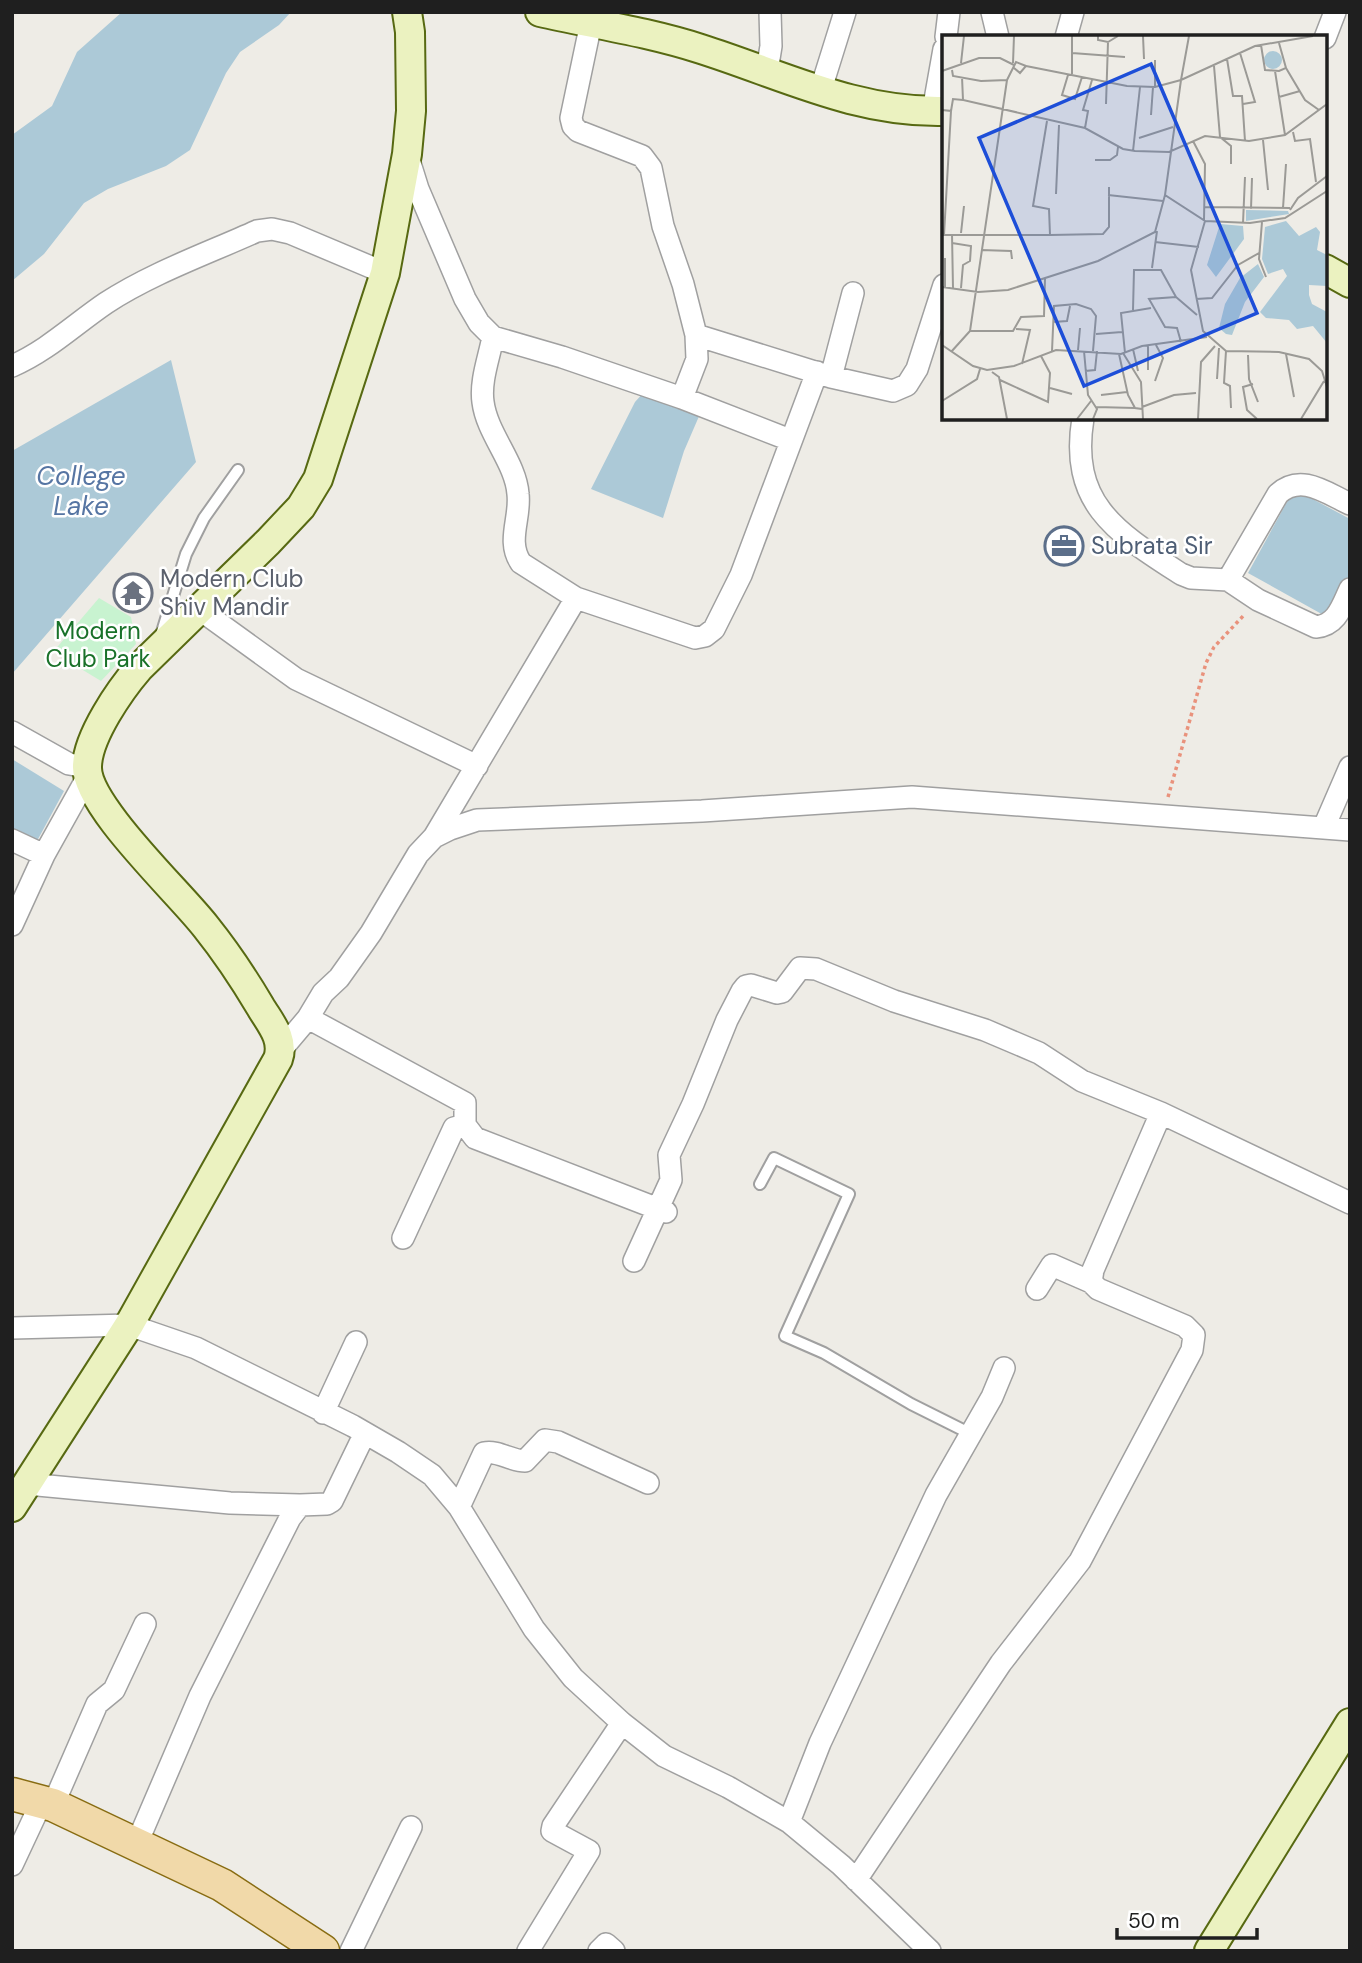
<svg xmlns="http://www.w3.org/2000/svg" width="1362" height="1963" font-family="'DM Sans',sans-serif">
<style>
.park{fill:#c8f3d0}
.water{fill:#acc9d7}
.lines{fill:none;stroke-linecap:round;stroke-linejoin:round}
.lane-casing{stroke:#a0a0a0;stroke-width:14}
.street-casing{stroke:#a0a0a0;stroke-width:24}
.secondary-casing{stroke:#576912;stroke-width:32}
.primary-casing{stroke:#886c12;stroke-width:35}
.path{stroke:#e9927c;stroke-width:3.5;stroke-dasharray:3.5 3.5;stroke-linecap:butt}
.lane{stroke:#fff;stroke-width:10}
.street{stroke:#fff;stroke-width:21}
.secondary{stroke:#ebf2c0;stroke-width:28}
.primary{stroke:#f1d9a9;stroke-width:32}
.labels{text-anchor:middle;stroke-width:5;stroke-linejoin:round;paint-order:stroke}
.service-label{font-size:24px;fill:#4e5e75;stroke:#fff;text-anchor:start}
.worship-label{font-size:24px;fill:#5b616d;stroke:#fff;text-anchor:start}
.park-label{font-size:24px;fill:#197129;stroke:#fff}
.water-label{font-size:26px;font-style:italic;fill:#5675a3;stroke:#fff}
.inset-road{fill:none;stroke:#9b9a96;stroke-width:2}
.view{fill:#1d4ed8;fill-opacity:0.15;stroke:#1d4ed8;stroke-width:3.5}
.inset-edge{fill:none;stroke:#1f1f1f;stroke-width:3.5}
</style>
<rect width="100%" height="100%" fill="#eeece6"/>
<!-- park -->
<path class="park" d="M99,598L131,617L136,644L101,681L53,652Z"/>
<!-- water -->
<path class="water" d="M122,12H291L279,25L240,52L226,73L190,150L166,166L108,189L84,203L44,254L12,281V135L52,106L77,52Z
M171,360L196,462L12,674V451Z
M644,392L700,414L684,451L663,518L591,489L635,402Z
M1294,489L1350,519V576L1327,617L1248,573Z
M12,759L64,791L37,841L12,829Z"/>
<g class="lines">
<!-- lane casing -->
<g class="lane-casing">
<path id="lane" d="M161,635L186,554L204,518L238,470
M760,1184L774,1158L849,1194L785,1336L824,1353L911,1404L971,1434"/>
</g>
<!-- street casing -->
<g class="street-casing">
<path id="street" d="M992,12L998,37
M946,37L949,12
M1066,37L1073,12
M1325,38L1335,12
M767,71L771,46L770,12
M820,92L845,12
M933,111L944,49
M408,157L418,189L465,299L479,323L493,337L562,357L682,398L697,359L696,335L683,284L663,226L651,168L642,156L578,131L573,126L571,118L591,23
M696,335L831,377L893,391L907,385L917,369L944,285
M493,337C489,358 480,381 483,402C487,434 516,463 518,494C521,518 506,541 521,563L576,598L695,638L705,636L714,629L741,575L817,372
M12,366C47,351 75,324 106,303C152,273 206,254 257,231L272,229L290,233L385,273
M831,377L853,293
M682,398L790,440
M1083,418C1069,504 1116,532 1181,574L1191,578L1228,580L1258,600L1316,627C1337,625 1342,606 1350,589
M1228,580L1278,494C1301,473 1326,493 1350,504
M199,609L296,679L477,766
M12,732L69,764L87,767
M1324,827L1350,767
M434,837L576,598
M12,840L44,855
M12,925L44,855L88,776
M308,1018L465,1103V1125L475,1138L666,1212
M281,1050L308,1018L323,993L339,978L371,933L418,854L434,837L450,829L477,820L702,811L912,797L1350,830
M403,1238L454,1128L465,1125
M634,1261L671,1180L669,1155L693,1104L727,1020L742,991L746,986L751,985L777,993L782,992L800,968L816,969L894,1001L985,1030L1039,1053L1082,1081L1161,1113
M1037,1289L1052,1265L1091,1282
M12,1328L129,1325L196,1348L353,1426L398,1452L432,1475L459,1507L534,1629L573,1678L622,1723L664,1756L728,1787L789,1822L841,1865L930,1951
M323,1413L356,1342
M27,1484L230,1503L300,1505
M459,1507L484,1453C498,1450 511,1461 525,1461L545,1440L558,1442L648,1483
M53,1805L97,1704L114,1690L145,1624
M789,1822L820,1743L936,1495L992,1397L1004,1368
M137,1843L200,1696L290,1518L300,1505L327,1504L332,1501L365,1433
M12,1865L42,1801
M856,1880L1001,1663L1080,1561L1192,1350L1194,1335L1185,1326L1098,1289L1091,1282L1093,1270L1161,1113L1350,1203
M351,1951L411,1827
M528,1951L589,1851L552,1831L553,1826L622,1723
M599,1951L606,1944L614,1951"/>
</g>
<!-- secondary casing -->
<g class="secondary-casing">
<path id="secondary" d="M540,12C594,24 648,32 701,49C783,75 856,113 944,111
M1325,269L1350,283
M12,1507L129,1325L278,1059C285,1039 270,1023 260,1006C244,979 226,952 206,927C180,893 85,805 87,766C88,736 120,690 139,668L268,542L301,507L318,479L385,273L407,154L411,111L410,32L407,12
M1209,1951L1350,1723"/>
</g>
<!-- primary casing -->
<g class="primary-casing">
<path id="primary" d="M12,1794L53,1805L222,1885L323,1951"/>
</g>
<!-- path -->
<path class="path" d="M1168,797L1206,663L1214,647L1245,614"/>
<!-- lane -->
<use href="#lane" class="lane"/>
<!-- street -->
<use href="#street" class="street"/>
<!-- secondary -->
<use href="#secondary" class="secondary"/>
<!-- primary -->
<use href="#primary" class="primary"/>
</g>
<!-- icons -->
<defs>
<g id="office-ring" transform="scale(2.0125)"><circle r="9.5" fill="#fff" stroke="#5c6f8a" stroke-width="1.5"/><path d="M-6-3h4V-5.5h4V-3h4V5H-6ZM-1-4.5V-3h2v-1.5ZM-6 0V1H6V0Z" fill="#5c6f8a"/></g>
<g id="temple-ring" transform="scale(2.0125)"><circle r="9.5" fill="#fff" stroke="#6b7280" stroke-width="1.5"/><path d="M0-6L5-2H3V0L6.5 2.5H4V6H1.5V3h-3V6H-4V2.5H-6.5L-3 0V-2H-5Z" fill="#6b7280"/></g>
</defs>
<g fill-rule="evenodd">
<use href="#office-ring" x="1064" y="546"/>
<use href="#temple-ring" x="133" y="593"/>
</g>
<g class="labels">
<!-- service labels -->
<g class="service-label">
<text x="1091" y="554">Subrata Sir</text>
</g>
<!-- worship labels -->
<g class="worship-label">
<text x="160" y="587">Modern Club<tspan x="160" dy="28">Shiv Mandir</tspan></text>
</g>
<!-- park labels -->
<g class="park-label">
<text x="98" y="639">Modern<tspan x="98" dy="28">Club Park</tspan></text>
</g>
<!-- water labels -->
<g class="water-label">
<text x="81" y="485">College<tspan x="81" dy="30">Lake</tspan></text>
</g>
</g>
<!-- overview -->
<g transform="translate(942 35)">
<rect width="385" height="385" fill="#eeece6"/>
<path d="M322 25a9 9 0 1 1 18 0a9 9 0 1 1-18 0ZM304,175L346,176L347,179L304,186ZM344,186L357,201L374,192L378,197L375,215L385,220V251L367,250V260L370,269L385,277V308L371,291L355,294L347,285L324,283L318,277L345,241L341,234L326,239L320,224L323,192ZM278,189L301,191L302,204L274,242L265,230ZM316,229L322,242L303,267L290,300L284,299L277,293L283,269L298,243Z" fill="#acc9d7"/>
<path class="inset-road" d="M130,1V39M156,1V5L166,7L176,1M201,1L202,24M319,10L323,35L337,36L344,33L337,8M130,18L183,22M298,18L313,67L301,69M285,24L291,61H300L303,106M19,28L22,1M71,28L72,1M84,31L185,51L213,52L239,45L313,11L371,1M272,31L278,102L289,111V129M344,33L363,65L377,75M10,35L11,41L39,46L65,45L74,27L84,31L78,38L72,33M0,36L37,23H58L72,30M333,36L343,100M126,40L120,60L133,64L140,42M20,42L21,65L143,93L181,114L193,116L227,117L263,101L307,106L343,100L385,69M239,45L247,1M239,45L223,160L263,186L249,235L261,296L284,316L337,317L367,324L380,336L385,352M213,51V25M337,62L358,56M164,69L166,7M0,75L9,76L2,200M9,76L11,64L21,65M209,80L211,52M143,93L146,76L141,75L150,45M351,97L353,106L368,104L374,147M197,103L231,92M321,105L326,155M251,106L263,129L262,185M191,116L198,52M153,125H168L175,120L176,112M114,159L117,90M166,160L221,166M263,172L348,173M341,173L344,129M309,174L310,143M348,175L356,163L385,141M263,186L308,188L343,183L385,156M320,187L317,224L324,242M301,188L303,142M19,198L22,171M10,199L11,253M0,200H108L107,174L91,171L105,86M108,200L161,199L167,192V152M213,207L257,212M10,208L29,211L28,226L21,230L19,253M39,215L69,216L70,224M210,233L215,196M0,252L36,257L66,255L156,226L213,197L223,160M3,252V223M254,264L270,263L296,230L317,218M191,275L192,235H219L234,262M111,287L125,286L128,271M74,294L88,295L80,329M28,296H71L79,282L102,281L103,244M154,299L180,297M239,307L235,293L223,292L207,264L234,262L255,280M0,310L31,331L45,335L72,331L114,315L179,319L200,311L265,302M191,314L196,336M136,315L138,293M110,316L112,271L134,269L149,274L154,281L151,316M142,316L146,360L155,374L151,384M284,316L282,348L288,351L289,373M9,317L28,296L65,45M181,318L199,347L201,384M183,318L179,278L209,273M177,319L186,360L193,373L200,374M344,319L352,362M306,320L307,344L316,367M206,335V311M143,336L153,335L155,316M50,337L57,342L65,384M275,344L277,313M58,345L106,367L108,338L99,321M213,346L221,323L214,310M311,349L301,352L305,375L315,384M108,353L130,359M159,360L185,357M0,366L35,344L38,334M154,372L193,373M200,372L232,360L254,358M135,384L149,366M256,384L259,327L273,311M359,384L382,346"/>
<path class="view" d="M209,29L315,278L142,351L37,103Z"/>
<rect width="385" height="385" class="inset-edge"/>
</g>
<!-- border -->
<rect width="1362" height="1963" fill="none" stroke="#1f1f1f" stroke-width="28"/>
<!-- scale -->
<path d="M1117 1928v10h140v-10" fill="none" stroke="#1f1f1f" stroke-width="3.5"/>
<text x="1128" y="1928" font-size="21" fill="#1f1f1f" stroke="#ffffff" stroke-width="5" paint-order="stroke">50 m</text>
</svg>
